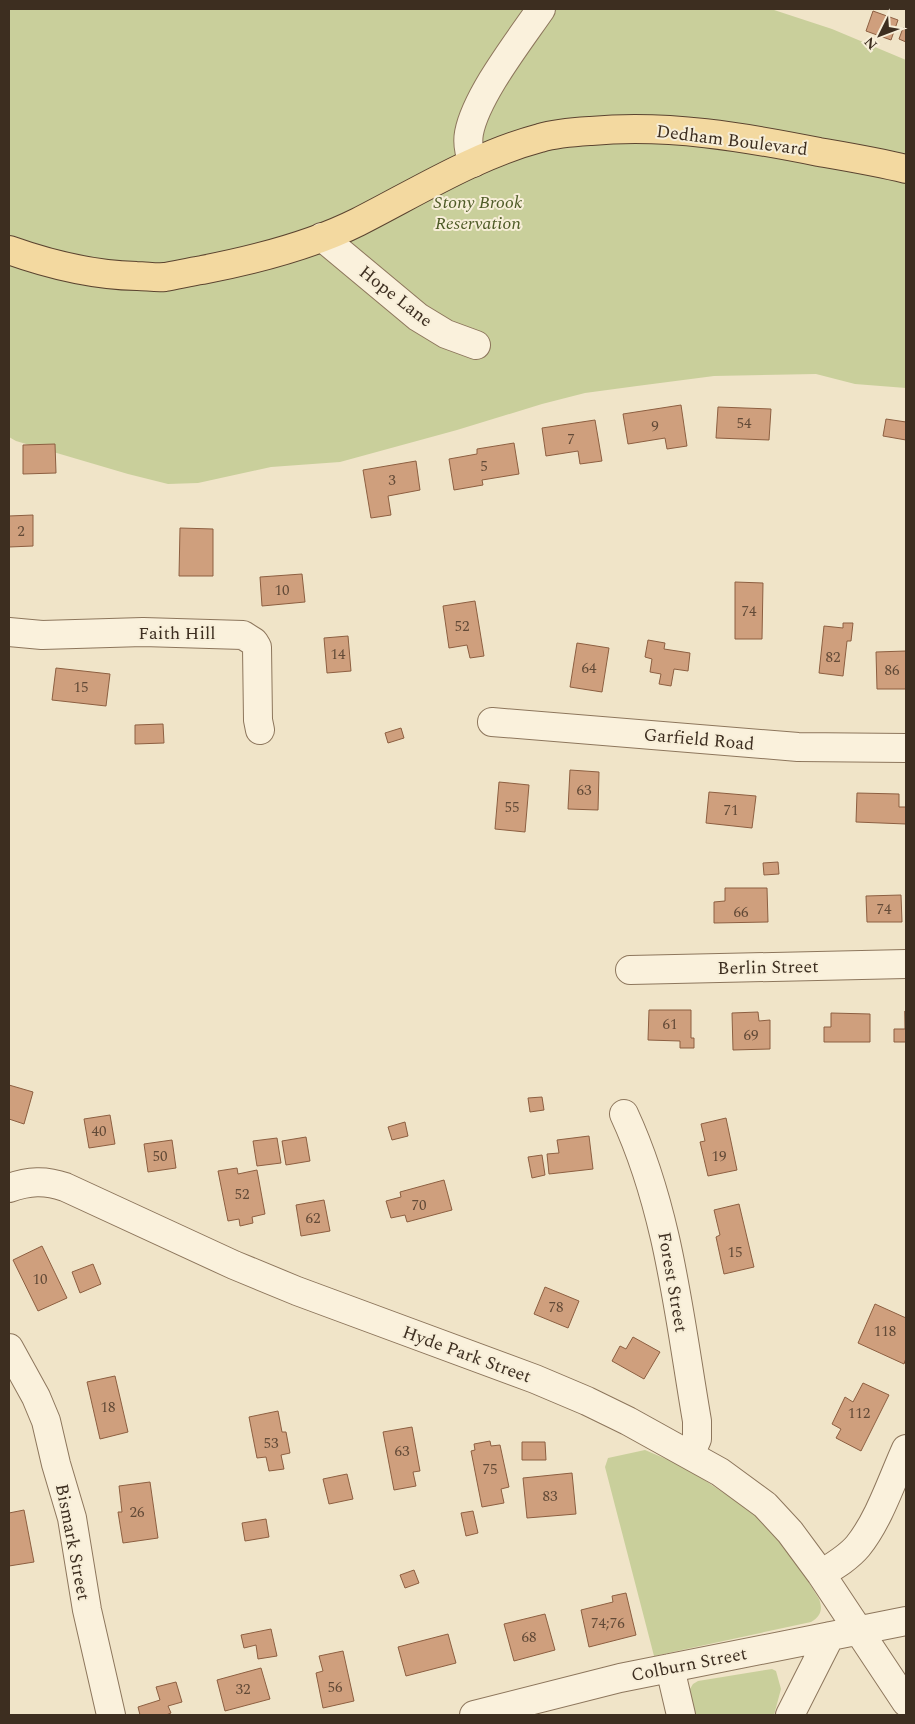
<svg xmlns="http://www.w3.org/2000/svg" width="915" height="1724" font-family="Spectral,serif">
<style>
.green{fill:#c9cf9b}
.building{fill:#cf9f7d;stroke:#8d5f41}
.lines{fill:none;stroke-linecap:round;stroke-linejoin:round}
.minor-casing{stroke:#8d765c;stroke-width:30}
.major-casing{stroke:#5b4430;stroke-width:30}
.minor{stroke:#faf1dc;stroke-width:28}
.major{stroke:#f3d9a0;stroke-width:28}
.labels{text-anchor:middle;stroke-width:4;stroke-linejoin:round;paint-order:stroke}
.number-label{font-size:15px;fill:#624a37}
.street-label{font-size:18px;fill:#3d2e20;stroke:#f7eed8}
.park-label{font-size:18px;font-style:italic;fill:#4d5a26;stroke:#f7eed8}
</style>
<rect width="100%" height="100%" fill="#f0e4c8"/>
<!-- green -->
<path class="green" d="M9,9H771L832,29L906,60V388L855,384L816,374L714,376L637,386L585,393L542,404L457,430L340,462L271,467L198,483L168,484L128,474L16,441L9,437Z
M645,1450L685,1467L758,1516L787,1547L819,1599C823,1609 821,1616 811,1622L654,1656L605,1467L608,1458Z
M772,1669L776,1671L781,1689L774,1715H694L690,1689L693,1684L698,1681Z"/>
<!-- building -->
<path class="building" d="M873,11L898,20L891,40L866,31Z
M903,28L906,29V42L899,39Z
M681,405L687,446L667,449L665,438L628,444L623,414Z
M718,407L771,409L769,440L716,438Z
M886,419L906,422V440L883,436Z
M595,420L602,461L580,464L578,451L546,456L542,428Z
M514,443L519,474L482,480L483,485L454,490L449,459L477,454V449Z
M55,444L56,473L23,474V445Z
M416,461L420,490L388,496L391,515L371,518L363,470Z
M33,515V546L9,547V516Z
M180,528L213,529V576H179Z
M302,574L305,602L262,606L260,577Z
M735,582L763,583L762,639H735Z
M475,601L484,656L470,658L467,645L449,648L443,606Z
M843,623H853L851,641H847L843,676L819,673L824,626L843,628Z
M348,636L351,671L327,673L324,638Z
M648,640L665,643L664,649L690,653L688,671L674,669L671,686L659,684L661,674L650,672L652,659L645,657Z
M577,643L609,648L602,692L570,687Z
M906,651V689H877L876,652Z
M56,668L110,674L106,706L52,700Z
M163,724L164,743L135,744V725Z
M401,728L404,738L388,743L385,733Z
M570,770L599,772L598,810L568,809Z
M499,782L529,785L525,832L495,829Z
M709,792L756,796L752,828L706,823Z
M857,793L899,794V807H906V824L856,822Z
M778,862L779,874L764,875L763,863Z
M725,888H767L768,922L714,923V902L725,901Z
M901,895L902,922H867L866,896Z
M649,1010H691V1038H694V1048H680V1041L648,1040Z
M905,1011L906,1042H894V1029H905Z
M758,1012L759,1021L770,1020V1049L733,1050L732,1013Z
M831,1013L870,1014V1042H824V1027H831Z
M9,1085L33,1092L24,1124L9,1119Z
M542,1097L544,1110L530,1112L528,1098Z
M110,1115L115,1144L89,1148L84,1119Z
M726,1118L737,1170L708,1176L700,1142L705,1141L701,1124Z
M405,1122L408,1136L392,1140L388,1127Z
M589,1136L593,1169L549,1174L547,1154L559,1153L557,1140Z
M306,1137L310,1161L286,1165L282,1141Z
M277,1138L281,1163L257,1166L253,1141Z
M172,1140L176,1168L148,1172L144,1144Z
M542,1155L545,1175L532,1178L528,1157Z
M237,1168L238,1174L257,1170L265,1214L252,1217L253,1223L240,1226L239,1219L228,1221L218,1171Z
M444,1180L452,1210L407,1222L405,1215L391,1218L386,1201L401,1197L400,1192Z
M324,1200L330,1231L301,1236L296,1205Z
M739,1204L754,1267L724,1274L716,1237L720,1235L714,1210Z
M42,1246L67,1298L38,1311L13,1260Z
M93,1264L101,1284L80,1293L72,1272Z
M545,1287L579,1301L568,1328L534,1314Z
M875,1304L906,1318V1358L904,1364L858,1343Z
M633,1337L660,1352L644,1379L612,1361L620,1346L626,1349Z
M115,1376L128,1432L100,1439L87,1382Z
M863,1383L889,1395L861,1451L836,1438L841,1429L832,1424L845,1397L853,1402Z
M278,1411L282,1432H286L290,1453L281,1455L284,1469L269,1471L266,1457L257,1458L249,1417Z
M412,1427L420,1471L413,1472L416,1486L394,1490L383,1432Z
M490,1441L491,1446L500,1445L509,1487L501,1489L504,1503L482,1507L471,1451L475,1450L474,1444Z
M522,1442H545L546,1460H522Z
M572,1473L576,1514L527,1518L523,1478Z
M347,1474L353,1499L329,1504L323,1479Z
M150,1482L158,1538L123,1543L118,1512H122L119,1486Z
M24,1510L34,1562L9,1566V1513Z
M473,1511L478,1533L466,1536L461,1513Z
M266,1519L269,1537L245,1541L242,1523Z
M414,1570L419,1583L405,1588L400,1575Z
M626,1593L636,1635L589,1647L581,1610L613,1602L612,1596Z
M545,1614L555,1650L514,1661L504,1624Z
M271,1629L277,1656L258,1659L256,1645L244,1648L241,1635Z
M448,1634L456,1663L406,1676L398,1647Z
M343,1651L354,1701L323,1708L316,1673L323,1671L319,1656Z
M261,1668L270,1699L225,1711L217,1680Z
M176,1682L182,1702L168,1706L171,1713L166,1715H140L138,1707L160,1700L156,1687Z"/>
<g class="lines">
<!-- minor casing -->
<g class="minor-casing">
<path id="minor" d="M473,163C469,153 467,144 469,133C476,96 519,41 541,9
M322,237L418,317L446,334L476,345
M9,632L42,635L143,632L243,635L254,642L257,647L258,720L260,730
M492,722L798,747L906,748
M630,970L906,964
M624,1114C669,1211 679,1316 697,1421V1439L690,1455
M9,1188C29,1181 45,1180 65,1187L234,1265L297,1291L535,1379L587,1401L628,1421L720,1472L765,1505L790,1532L821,1574L906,1702
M9,1348L36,1397L46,1421L56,1464L72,1518L87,1610L111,1715
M821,1574C834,1566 848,1558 858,1546C879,1520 892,1480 906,1449
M670,1668L681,1715
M474,1715L620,1678L906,1621
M790,1715L830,1636"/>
</g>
<!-- major casing -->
<g class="major-casing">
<path id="major" d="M9,250C51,265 92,275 137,276C146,276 156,278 165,277C177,275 189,272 202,270C254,260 310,246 358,222C417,192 476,155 540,138C557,133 575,132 591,131C668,124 744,137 819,152C848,157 878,162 906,169"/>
</g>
<!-- minor -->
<use href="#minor" class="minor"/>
<!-- major -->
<use href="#major" class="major"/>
</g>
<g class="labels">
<!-- number labels -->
<g class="number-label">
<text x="744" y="428">54</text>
<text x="655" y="431">9</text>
<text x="571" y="444">7</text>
<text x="484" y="471">5</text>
<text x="392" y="485">3</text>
<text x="21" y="536">2</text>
<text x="282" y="595">10</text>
<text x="749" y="616">74</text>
<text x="462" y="631">52</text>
<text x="338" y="659">14</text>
<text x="833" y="662">82</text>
<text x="589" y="673">64</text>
<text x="892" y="675">86</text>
<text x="81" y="692">15</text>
<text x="584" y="795">63</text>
<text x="512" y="812">55</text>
<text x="731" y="815">71</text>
<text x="884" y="914">74</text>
<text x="741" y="917">66</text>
<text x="670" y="1029">61</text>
<text x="751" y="1040">69</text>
<text x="99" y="1136">40</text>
<text x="160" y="1161">50</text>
<text x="719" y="1161">19</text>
<text x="242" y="1199">52</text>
<text x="419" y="1210">70</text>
<text x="313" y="1223">62</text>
<text x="735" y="1257">15</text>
<text x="40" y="1284">10</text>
<text x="556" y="1312">78</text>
<text x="885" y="1336">118</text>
<text x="108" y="1412">18</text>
<text x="859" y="1418">112</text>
<text x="271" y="1448">53</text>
<text x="402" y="1456">63</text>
<text x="490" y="1474">75</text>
<text x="550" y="1501">83</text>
<text x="137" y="1517">26</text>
<text x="608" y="1628">74;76</text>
<text x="529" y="1642">68</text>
<text x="335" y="1692">56</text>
<text x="243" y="1694">32</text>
</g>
<!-- street labels -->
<g class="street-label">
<text transform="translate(732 140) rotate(7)" y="6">Dedham Boulevard</text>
<text transform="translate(396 296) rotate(38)" y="6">Hope Lane</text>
<text x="177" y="639">Faith Hill</text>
<text transform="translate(699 739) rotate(5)" y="6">Garfield Road</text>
<text transform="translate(768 967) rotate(-1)" y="6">Berlin Street</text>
<text transform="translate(673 1282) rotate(80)" y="6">Forest Street</text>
<text transform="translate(467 1354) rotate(20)" y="6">Hyde Park Street</text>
<text transform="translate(73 1542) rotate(79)" y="6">Bismark Street</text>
<text transform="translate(689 1664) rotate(-11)" y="6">Colburn Street</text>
</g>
<!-- park labels -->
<g class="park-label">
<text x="478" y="208">Stony Brook<tspan x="478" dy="21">Reservation</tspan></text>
</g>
</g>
<!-- border -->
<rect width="915" height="1724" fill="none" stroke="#3d2e20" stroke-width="20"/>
<!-- north arrow -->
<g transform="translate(880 35) rotate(228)" stroke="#f7eed8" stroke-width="4" paint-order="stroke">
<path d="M0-4L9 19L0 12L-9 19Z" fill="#3d2e20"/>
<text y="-8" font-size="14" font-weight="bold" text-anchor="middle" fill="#3d2e20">N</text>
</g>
</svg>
